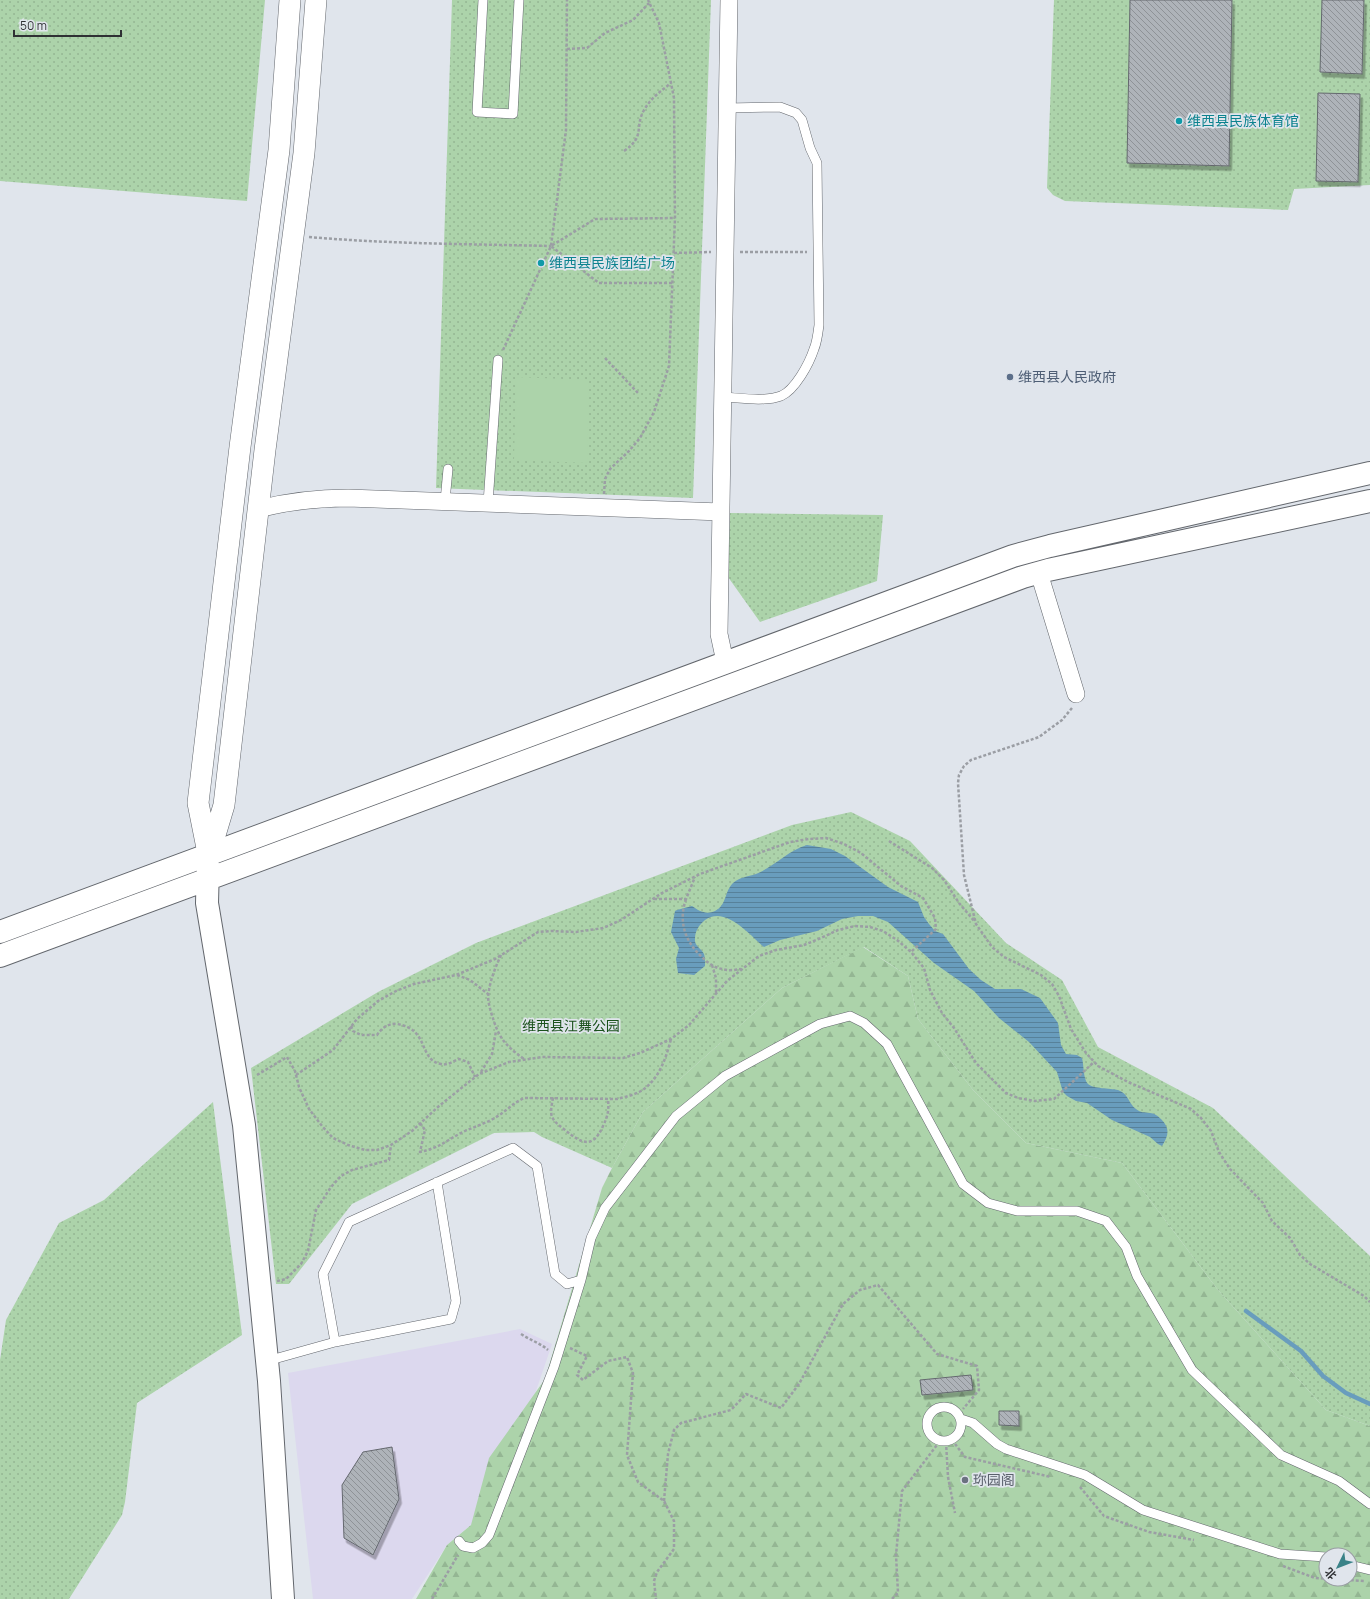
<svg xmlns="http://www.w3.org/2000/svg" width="1370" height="1599" font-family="Manrope,'Noto Sans SC',sans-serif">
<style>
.commercial{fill:#dcd8ee}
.forest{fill:url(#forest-firs);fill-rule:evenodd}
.park{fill:url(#park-dots)}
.garden{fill:#acd3aa}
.water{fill:url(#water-rules)}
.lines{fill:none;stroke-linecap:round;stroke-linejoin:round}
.stream{stroke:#699dbd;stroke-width:4.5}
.building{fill:url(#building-back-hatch);stroke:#64686e;filter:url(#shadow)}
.service-casing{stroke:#63676d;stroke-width:10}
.minor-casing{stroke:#63676d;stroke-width:18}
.tertiary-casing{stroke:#63676d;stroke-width:22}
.secondary-casing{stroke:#63676d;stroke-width:24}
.path{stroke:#9b9ea4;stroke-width:2.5;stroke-dasharray:3 2;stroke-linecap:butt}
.service{stroke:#fff;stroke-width:9}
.minor{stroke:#fff;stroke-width:17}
.tertiary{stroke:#fff;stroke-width:21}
.secondary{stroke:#fff;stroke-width:22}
.culture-dot{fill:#0f9aa8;stroke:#e0e5ec;stroke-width:1.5}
.service-dot{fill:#5c6f8a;stroke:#e0e5ec;stroke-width:1.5}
.worship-dot{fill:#6b7280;stroke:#e0e5ec;stroke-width:1.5}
.labels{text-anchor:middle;stroke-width:3.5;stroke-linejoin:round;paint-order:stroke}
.culture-label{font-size:14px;fill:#0d838f;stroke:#e0e5ec;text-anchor:start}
.service-label{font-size:14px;fill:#4e5e75;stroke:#e0e5ec;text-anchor:start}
.park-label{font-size:14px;fill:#1a511b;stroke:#e0e5ec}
.worship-label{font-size:14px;fill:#5b616d;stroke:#e0e5ec;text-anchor:start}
</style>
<defs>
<pattern id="forest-firs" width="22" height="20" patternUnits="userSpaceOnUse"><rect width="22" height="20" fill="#acd3aa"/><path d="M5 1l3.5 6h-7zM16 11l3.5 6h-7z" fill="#94b693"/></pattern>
<pattern id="park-dots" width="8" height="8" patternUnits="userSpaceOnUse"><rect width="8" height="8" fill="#acd3aa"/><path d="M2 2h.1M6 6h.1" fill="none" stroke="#94b693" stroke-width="1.8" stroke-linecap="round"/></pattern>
<pattern id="water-rules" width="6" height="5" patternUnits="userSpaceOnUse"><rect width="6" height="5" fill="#699dbd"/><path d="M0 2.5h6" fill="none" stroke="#57819a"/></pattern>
<pattern id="building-back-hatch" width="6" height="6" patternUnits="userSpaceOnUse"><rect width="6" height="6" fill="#aeb3b9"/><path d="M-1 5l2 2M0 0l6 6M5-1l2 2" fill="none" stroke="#8e9297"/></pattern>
<filter id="shadow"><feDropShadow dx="2.5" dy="4.5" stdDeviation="0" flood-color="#0004"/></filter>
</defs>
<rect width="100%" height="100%" fill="#e0e5ec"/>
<!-- commercial -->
<path class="commercial" d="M520,1329L552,1344L498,1502L447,1545L412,1599H313L288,1373Z"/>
<!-- forest -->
<path class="forest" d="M863,947L908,976L918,1019L973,1090L1026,1143L1122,1163L1218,1290L1326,1410L1370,1426V1599H416L447,1545L471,1525L489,1458L545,1379L602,1188L612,1168L643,1112L782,988ZM1326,1555H1350V1579H1326Z"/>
<!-- park -->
<path class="park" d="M0,0H265L247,201L0,181Z
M452,0H711L693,498L436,488Z
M1054,0H1370V185L1294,189L1288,210L1065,201L1053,195L1047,188Z
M730,513L883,515L877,581L760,622L728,577Z
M851,812L910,841L1006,943L1062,980L1098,1047L1213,1108L1370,1256V1426L1326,1410L1218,1290L1122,1163L1026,1143L973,1090L918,1019L908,976L864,947L782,988L643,1112L612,1168L542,1137L534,1132L494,1133L352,1204L289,1284H276L251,1068L378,992L476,943L792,825Z
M213,1102L242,1335L137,1403L125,1502L122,1515L69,1599H0V1360L6,1320L59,1223L104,1200Z"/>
<!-- garden -->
<path class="garden" d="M516,377L589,380L587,463L514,460Z"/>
<!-- water -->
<path class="water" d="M807,845L831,849L845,856L888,887L918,902L924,917L929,924L935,931L943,934L969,969L981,980L995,989H1021L1040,998L1058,1023L1061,1045L1066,1054L1077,1055L1082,1058C1084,1065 1083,1079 1088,1084C1093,1089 1110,1088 1118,1090C1129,1094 1128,1103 1136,1109C1141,1113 1144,1112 1150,1113C1154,1113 1158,1116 1161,1119C1170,1128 1169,1135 1162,1146L1158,1144L1150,1137L1112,1120L1087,1103L1076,1101L1067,1096L1063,1092L1057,1072L1029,1042L999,1018L974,991L934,963L888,922L873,916H858L842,919L817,931L780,940L764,947C750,935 725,905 705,920C699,925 695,931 695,939C694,946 701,948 704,954C705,957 705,962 705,966L694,975L678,973L676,959L679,948L671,932L675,911L677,910L692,906C699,911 706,915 715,911C727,905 724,892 733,883C740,877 747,877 756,874C774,867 787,851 807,845Z"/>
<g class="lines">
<!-- stream -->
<path class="stream" d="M1246,1311L1301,1351L1323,1376L1346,1393L1370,1404"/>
</g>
<!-- building -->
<path class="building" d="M1130,0H1232L1229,166L1127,163Z
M1322,0H1364L1362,74L1320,72Z
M1318,93L1360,94L1358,182L1316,181Z
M971,1375L973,1390L922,1395L920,1380Z
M999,1411H1019V1426L999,1425Z
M392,1447L399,1499L373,1555L344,1538L342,1485L363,1452Z"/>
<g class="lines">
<!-- service casing -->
<g class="service-casing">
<path id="service" d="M483,0L477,112L513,114L519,0
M723,397C740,398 765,402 781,396C795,390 809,364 814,349C817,342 818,333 819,325L817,163L810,148L802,120L796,113L780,107L727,108
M445,501L448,469
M488,503L498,360
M335,1342L323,1274L349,1222L513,1148L537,1166L555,1274L567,1284L581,1280L591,1238L605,1208L676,1116L725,1076L820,1024L850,1016L864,1023L887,1044L963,1184L988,1203L1017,1211H1077L1106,1221L1126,1247L1137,1276L1192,1370L1281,1455L1339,1481L1370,1504
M267,1361L335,1342L451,1319L456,1301L437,1182
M927 1424a17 17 0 1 1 34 0a17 17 0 1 1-34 0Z
M961,1419L973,1423L997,1444L1006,1449L1085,1475L1143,1510L1280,1554L1326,1557
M459,1541L463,1546L473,1548L482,1543L489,1535L554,1367L581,1280
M1350,1565L1370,1570"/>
</g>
<!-- minor casing -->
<g class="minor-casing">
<path id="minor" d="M258,509C290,501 316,498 348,498L721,512
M1039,573L1076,694
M725,662L719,634L729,0"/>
</g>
<!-- tertiary casing -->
<g class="tertiary-casing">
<path id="tertiary" d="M208,853L198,803L240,447L279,150L290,0
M209,855L224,805L265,450L304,153L316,0"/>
</g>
<!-- secondary casing -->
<g class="secondary-casing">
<path id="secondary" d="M208,865L207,903L244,1125L269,1381L283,1599
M0,932L1013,556L1050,546L1370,473
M0,956L1023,577L1048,570L1370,501"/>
</g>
<!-- path -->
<path class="path" d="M567,49L587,48L605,33L633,20L649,3
M624,151C646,136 634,128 644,110C651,98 661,91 671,83
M309,237C390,244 471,244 551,246
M740,252H807
M674,253L711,252
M672,283H599L551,246L595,219L675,218
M503,350L551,246L566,130L567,0
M605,358L638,393
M604,494L605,479L610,469L629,451L640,438L654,412L669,366L675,218L674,98L659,23L648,0
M1072,708L1062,720L1039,737L971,760L964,766L959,775L958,783L964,875L976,924L992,947L1004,957L1041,975L1052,984L1059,996L1071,1029L1086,1053L1098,1066L1128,1082L1191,1109L1201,1118L1211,1131L1219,1152L1230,1169L1263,1203L1272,1221L1290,1238L1300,1255L1310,1264L1364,1296L1370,1302
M889,841L932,868L944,880L959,903L975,922
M654,899H686L695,877
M686,899C678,922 685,942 703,958C708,963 715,968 722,969C728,971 735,970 741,969
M501,955C496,966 491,978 489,990C487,998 489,1005 491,1012C498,1036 503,1044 524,1059
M712,965L716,978V993
M457,975L470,980L488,994
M351,1026L353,1031L361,1035H377C382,1028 388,1023 397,1024C430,1029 418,1060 441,1064C447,1066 453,1061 459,1059L468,1062L475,1077
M481,1072L492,1054L496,1031
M257,1075L287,1057L295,1071L299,1087L309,1109L322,1126L333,1138L348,1145L365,1150H377L391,1145L412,1131L439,1106L479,1074L509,1062L542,1057L623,1058L640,1053L671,1039L689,1025L727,981L759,956L776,950L804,945L821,938L838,930L855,926L870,927L883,931L897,940L911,952L924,968L930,990L942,1013L954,1028L976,1063L1006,1093L1018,1098L1035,1101L1054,1099L1094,1062
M296,1075L333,1050L357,1019L378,1001L396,991L414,984L456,975L495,959L538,932L551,931L576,932L603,928L621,920L662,893L700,874L790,842L809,839L826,838L844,844L861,853L901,886L923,898L935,918L936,929L911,952
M553,1098C552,1104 550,1111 552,1117C555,1123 560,1126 565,1130C582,1144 593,1149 603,1126C608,1116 609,1110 608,1099
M420,1123L425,1130L420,1152C438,1148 443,1143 459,1134C470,1128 482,1125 493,1119C504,1113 513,1103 524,1098L617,1099C625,1097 634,1095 641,1091C659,1080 666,1058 671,1039
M277,1281L286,1279L301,1264L308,1251L316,1210L331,1187L341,1176L352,1170L389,1160L391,1145
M521,1334C530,1340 540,1343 548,1350
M570,1348L587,1356L577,1375L583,1380L608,1361L627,1357L633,1373L627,1455L638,1482L664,1501L674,1521V1549L657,1572L654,1581L656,1599
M952,1440L965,1457L1051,1477
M946,1442L948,1477L955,1513
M1080,1487L1104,1516L1149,1532L1194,1540
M664,1501L668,1454L674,1430L681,1423L731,1410L746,1394L781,1408L799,1384L843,1304L860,1290L878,1285L937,1354L977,1366L979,1390L963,1409
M1283,1566L1315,1578L1364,1581
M432,1599L458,1555
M892,1599L898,1593L896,1555L902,1491L940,1441"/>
<!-- service -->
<use href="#service" class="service"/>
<!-- minor -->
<use href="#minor" class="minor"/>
<!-- tertiary -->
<use href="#tertiary" class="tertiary"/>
<!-- secondary -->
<use href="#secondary" class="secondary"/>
</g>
<!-- markers -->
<g class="culture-dot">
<circle cx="1179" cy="121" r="4"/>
<circle cx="541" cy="263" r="4"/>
</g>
<circle class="service-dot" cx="1010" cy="377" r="4"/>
<circle class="worship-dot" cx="965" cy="1480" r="4"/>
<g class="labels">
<!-- culture labels -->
<g class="culture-label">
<text x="1187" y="126">维西县民族体育馆</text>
<text x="549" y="268">维西县民族团结广场</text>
</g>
<!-- service labels -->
<g class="service-label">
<text x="1018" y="382">维西县人民政府</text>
</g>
<!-- park labels -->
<g class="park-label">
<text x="571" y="1031">维西县江舞公园</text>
</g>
<!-- worship labels -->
<g class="worship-label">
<text x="973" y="1485">珎园阁</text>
</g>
</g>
<!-- north arrow -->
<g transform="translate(1338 1567) rotate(227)"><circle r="19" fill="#e0e5ec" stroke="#999da2"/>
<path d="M0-3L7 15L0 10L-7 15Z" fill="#3a8288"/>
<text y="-6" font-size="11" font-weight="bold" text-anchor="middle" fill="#2f3134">北</text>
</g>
<!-- scale -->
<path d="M14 30v6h107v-6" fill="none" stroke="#2f3134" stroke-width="2"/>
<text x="20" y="30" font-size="12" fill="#2f3134" stroke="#e0e5ec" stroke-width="3" paint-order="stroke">50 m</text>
</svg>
